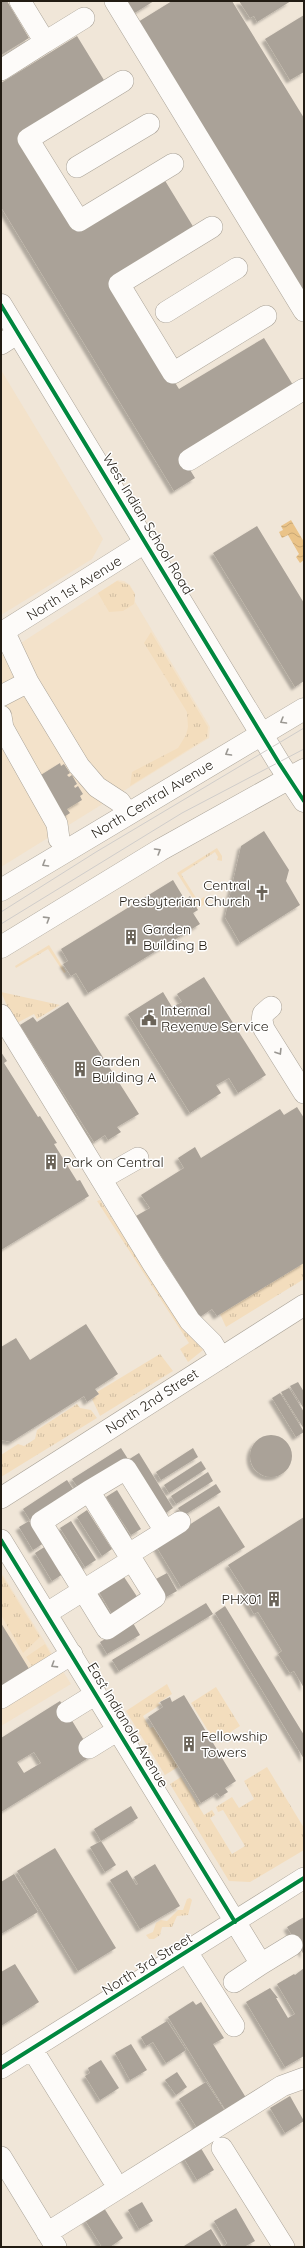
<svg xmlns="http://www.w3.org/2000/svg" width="305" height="2248" font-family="Quicksand,sans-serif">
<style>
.built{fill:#f3e2ca}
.grass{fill:url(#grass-tufts)}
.water{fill:url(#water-waves)}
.building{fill:#aaa298;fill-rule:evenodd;filter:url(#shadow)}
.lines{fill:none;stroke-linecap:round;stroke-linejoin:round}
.minor-casing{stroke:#aaa398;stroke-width:22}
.major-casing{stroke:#aaa398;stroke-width:23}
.minor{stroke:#fdfbf9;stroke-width:21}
.major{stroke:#fdfbf9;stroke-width:22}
.tram{stroke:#d0cdca;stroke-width:1}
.cycleway-casing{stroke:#fff;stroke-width:6}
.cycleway{stroke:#00873e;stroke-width:4}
.oneway{stroke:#9a9792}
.labels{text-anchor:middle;stroke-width:3;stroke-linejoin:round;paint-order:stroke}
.street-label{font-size:14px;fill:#221c13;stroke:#fff}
.poi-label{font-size:14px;fill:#221c13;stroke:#fff;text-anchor:start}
</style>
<defs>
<pattern id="grass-tufts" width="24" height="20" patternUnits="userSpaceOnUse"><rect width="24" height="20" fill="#f3ddbd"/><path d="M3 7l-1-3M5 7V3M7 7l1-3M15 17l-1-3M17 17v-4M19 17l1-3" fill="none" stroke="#d0bda2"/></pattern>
<pattern id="water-waves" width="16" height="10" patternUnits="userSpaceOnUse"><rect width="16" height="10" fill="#eac388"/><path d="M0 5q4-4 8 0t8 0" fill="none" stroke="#c8a774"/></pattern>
<filter id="shadow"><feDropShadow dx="-3.5" dy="3.5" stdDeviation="1" flood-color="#0004"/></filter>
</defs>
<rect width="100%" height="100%" fill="#f0e6d8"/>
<!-- built -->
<path class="built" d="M1,370L103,539L92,559L1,615Z
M118,580L124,581L130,585L135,594V602L210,727L209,738L1,867V656Z
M1,1572L71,1684L1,1726Z"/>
<!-- grass -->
<path class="grass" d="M117,581L129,585L135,594L134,604L123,611L109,612L98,593Z
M151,632L208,727L207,738L130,786L132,772L178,748L186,735L188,727L187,712L144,643Z
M217,848L222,856V861L217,860L218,857L215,852L181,874L198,901L204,897L208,902L199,908L177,873Z
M49,945L66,972L64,973L48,949L16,968L15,966Z
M1,992L60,1005L37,1019L34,1014L15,1024Z
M100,1200L185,1331L203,1350L188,1362L180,1349L189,1343L97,1201Z
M304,1263V1279L226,1327L220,1314Z
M160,1354L173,1371L100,1416L92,1399L99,1394L97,1392Z
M77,1404L80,1408L91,1410L97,1418L1,1477V1455L18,1444L24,1446L35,1439L37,1430Z
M1,1574L40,1637L23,1653L1,1615Z
M45,1644L51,1655L34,1669L26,1657Z
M167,1684L172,1694L158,1703L160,1705L143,1716L150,1728L153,1727L178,1767L165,1775L126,1711Z
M216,1687L240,1726L215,1742L191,1703Z
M267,1767L304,1828V1850L250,1882L229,1881L170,1784L181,1777L204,1815L212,1810L215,1815L210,1818L232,1854L245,1846L223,1810L218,1812L216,1807L232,1797L239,1808L254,1799L244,1781Z
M190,1898L192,1900L188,1915L177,1916L172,1927H162L160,1935L154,1939H149L146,1935L153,1932L156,1923L161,1920L167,1921L178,1910H183L187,1899Z"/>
<!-- water -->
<path class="water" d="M291,520L304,542V560L300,563L296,557L299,554L288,535L282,538L279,532L283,530L281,526Z"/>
<!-- building -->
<path class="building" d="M1,1H7L29,38L1,55Z
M122,1H154L133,14Z
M172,1H232L304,118V292L138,22Z
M239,1H291L257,22L254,16L250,18Z
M304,15V72L290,80L265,39Z
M77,36L107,85L23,137L80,230L164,179L194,228L111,279L179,389L264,338L293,385L181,455L195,478L174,491L1,207V83Z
M257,526L304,603V681L295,687L213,553Z
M60,763L61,766L64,764L70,773L67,775L69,777L72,775L77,784L74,786L75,788L78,786L83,794L80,796L82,800L67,809L70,813L61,819L36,778Z
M264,831L289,870L286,881L300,905L240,943L225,917L241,846Z
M173,880L185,900L190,896L198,910L193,913L200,924L88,993L76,973L71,976L63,964L68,961L61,949Z
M204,977L266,1075L238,1093L229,1078L216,1085L221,1093L190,1113L128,1014L163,992L172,1007L182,1002L177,994Z
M68,1002L139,1114L117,1127L121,1132L108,1140L105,1135L94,1142L20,1025L33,1017L37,1022Z
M1,1052L7,1061L4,1063L38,1117L40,1116L57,1143L54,1144L77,1181L80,1180L89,1196L1,1250Z
M297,1107L304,1118V1263L217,1316L212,1309L200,1317L136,1216L150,1208L141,1195L184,1168L178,1158L195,1147L201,1158L280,1109L284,1115Z
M86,1324L118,1374L95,1389L99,1394L87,1402L84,1396L11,1442L1,1440V1347L16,1338L30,1360Z
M298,1382L304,1392V1409L290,1386Z
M289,1388L304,1412V1429L281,1392Z
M280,1393L304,1432L296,1437L272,1398Z
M250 1456a21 21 0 1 1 42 0a21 21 0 1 1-42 0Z
M121,1448L128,1459L79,1489L72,1479Z
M193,1448L198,1457L161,1480L156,1472Z
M139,1453L173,1508L163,1515L128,1460Z
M201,1461L206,1469L169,1493L164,1485Z
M208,1472L213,1481L176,1504L171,1496Z
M67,1480L75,1492L30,1520L23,1509Z
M216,1484L221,1492L183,1516L178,1508Z
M117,1490L141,1529L131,1535L106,1497Z
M219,1506L245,1547L181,1587L156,1546Z
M87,1510L112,1549L102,1556L77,1517Z
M304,1517V1688L294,1671L290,1673L278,1654L282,1651L258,1612L254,1614L247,1602L242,1595L246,1593L228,1565Z
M29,1521L44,1543L33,1550L19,1527Z
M71,1521L96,1560L85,1567L60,1528Z
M46,1546L63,1574L52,1581L35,1553Z
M167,1573L177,1591L166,1597L156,1579Z
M124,1577L138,1598L112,1614L99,1592Z
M206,1603L213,1614L119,1671L112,1660Z
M225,1606L304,1735V1759L215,1613Z
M1,1623L31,1672L1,1690Z
M133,1623L140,1635L107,1654L100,1642Z
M184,1695L236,1781L225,1788L228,1792L220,1797L217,1793L201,1803L148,1717L163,1707L160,1702L170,1697L172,1702Z
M60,1701L93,1755L1,1812V1738ZM34,1752L41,1763L24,1773L17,1762Z
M131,1806L138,1818L101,1841L94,1829Z
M101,1841L116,1865L105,1872L90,1847Z
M55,1848L116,1948L78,1971L17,1871Z
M155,1864L180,1906L140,1929L110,1880L127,1870L136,1885L138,1884L134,1877Z
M14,1874L38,1912L1,1934V1882Z
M304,1917V1955L287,1927Z
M15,1964L39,2002L1,2026V1972Z
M304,1968V2056L285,2067L246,2002L270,1988L278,1998H276L288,2018L295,2014L277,1984L294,1974L295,1975Z
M193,2001L196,2005L201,2002L224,2038L213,2044L248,2101L228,2114L168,2017Z
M167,2021L186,2050L166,2063L153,2042L146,2046L141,2037Z
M131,2044L147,2070L130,2080L115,2053Z
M101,2060L119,2088L100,2100L85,2076L90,2073L88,2068Z
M177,2072L187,2087L176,2095L165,2080Z
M206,2082L227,2114L199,2131L179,2099Z
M290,2096L304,2121L285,2133L270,2108Z
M199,2145L214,2170L197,2180L182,2155Z
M142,2202L153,2221L139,2229L128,2210Z
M104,2208L123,2238L110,2247H102L85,2220Z
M236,2208L255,2241L244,2247H224L227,2243L214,2221Z
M211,2229L222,2247H185L184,2246Z"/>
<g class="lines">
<!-- minor casing -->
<g class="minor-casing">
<path id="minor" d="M20,1L45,42L84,18
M115,1L304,311
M1,70L45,42
M123,81L28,139L79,221L173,164
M77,167L149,124
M212,227L119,284L173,373L266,316
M166,312L237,268
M1,344L18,333
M189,460L304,389
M4,631L28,682L79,766L97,787L120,802L128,814
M1,633L146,542
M1,696L28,682
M1,716L3,728L57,824L59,839
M271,1007L263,1014L262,1021L264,1029L304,1093
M1,1015L153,1264L190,1321L212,1343L221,1358
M101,1179L138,1158
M89,1491L155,1597L107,1629L41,1522Z
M89,1491L126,1469L165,1531
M1,1498L304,1305
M1,1540L261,1964L292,1945
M129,1554L180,1522
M47,1613L132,1560
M1,1698L72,1654
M67,1712L96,1694
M89,1748L118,1730
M187,1952L234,2026
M234,1982L261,1964
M32,2049L112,2178
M1,2068L304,1878
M222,2148L284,2247
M1,2157L56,2247
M47,2233L282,2086L304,2078"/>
</g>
<!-- major casing -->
<g class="major-casing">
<path id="major" d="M1,305L279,763L304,801
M1,890L304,709
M1,947L160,850L304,770"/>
</g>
<!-- minor -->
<use href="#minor" class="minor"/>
<!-- major -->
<use href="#major" class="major"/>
<!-- tram -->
<path class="tram" d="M1,912L96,852L304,728
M1,924L182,813L304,749"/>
<!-- cycleway casing -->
<g class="cycleway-casing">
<path id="cycleway" d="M1,305L279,763L304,801
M1,1540L235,1922
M1,2068L304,1878"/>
</g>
<!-- cycleway -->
<use href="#cycleway" class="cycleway"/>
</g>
<!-- one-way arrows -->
<defs><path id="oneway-chevron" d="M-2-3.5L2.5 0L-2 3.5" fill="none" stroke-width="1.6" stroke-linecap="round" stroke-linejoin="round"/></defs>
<g class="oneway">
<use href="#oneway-chevron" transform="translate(283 721) rotate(150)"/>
<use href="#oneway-chevron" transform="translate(228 753) rotate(150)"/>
<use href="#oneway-chevron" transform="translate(158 851) rotate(-31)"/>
<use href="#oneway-chevron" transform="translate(45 864) rotate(149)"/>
<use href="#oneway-chevron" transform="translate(47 919) rotate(-32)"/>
<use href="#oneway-chevron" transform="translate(279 1052) rotate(58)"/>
<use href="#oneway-chevron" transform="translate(54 1665) rotate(148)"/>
</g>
<!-- icons -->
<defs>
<g id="church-bare" transform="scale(1.2)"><path d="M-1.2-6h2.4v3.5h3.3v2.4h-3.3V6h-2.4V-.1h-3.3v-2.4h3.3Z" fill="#6a6358" stroke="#fff" stroke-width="2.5" paint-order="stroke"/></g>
<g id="building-bare" transform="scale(1.2)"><path d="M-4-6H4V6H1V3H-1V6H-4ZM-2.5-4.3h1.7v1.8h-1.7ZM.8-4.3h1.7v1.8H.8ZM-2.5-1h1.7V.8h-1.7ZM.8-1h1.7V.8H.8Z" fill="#6a6358" stroke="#fff" stroke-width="2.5" paint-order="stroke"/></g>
<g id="civic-bare" transform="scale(1.2)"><path d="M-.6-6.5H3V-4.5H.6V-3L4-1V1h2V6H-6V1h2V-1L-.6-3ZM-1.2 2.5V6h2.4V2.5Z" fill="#6a6358" stroke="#fff" stroke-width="2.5" paint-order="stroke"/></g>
</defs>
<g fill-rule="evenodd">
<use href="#church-bare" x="262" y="893"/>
<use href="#building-bare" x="131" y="937"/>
<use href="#civic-bare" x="149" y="1018"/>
<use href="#building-bare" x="80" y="1069"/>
<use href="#building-bare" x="51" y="1162"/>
<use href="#building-bare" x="274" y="1599"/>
<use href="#building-bare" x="189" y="1744"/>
</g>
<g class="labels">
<!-- street labels -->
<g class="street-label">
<text transform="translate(148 524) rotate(59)" y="5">West Indian School Road</text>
<text transform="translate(74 588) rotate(-32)" y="5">North 1st Avenue</text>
<text transform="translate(152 799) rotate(-31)" y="5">North Central Avenue</text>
<text transform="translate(152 1401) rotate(-33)" y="5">North 2nd Street</text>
<text transform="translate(128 1725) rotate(59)" y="5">East Indianola Avenue</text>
<text transform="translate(147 1964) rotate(-32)" y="5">North 3rd Street</text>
</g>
<!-- poi labels -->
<g class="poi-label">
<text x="250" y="890" text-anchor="end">Central<tspan x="250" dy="16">Presbyterian Church</tspan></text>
<text x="143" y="934">Garden<tspan x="143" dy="16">Building B</tspan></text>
<text x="161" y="1015">Internal<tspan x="161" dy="16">Revenue Service</tspan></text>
<text x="92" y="1066">Garden<tspan x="92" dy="16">Building A</tspan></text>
<text x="63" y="1167">Park on Central</text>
<text x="262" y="1604" text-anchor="end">PHX01</text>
<text x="201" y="1741">Fellowship<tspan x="201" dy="16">Towers</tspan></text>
</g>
</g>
<!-- border -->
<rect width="305" height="2248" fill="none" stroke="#221c13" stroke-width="4"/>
</svg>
